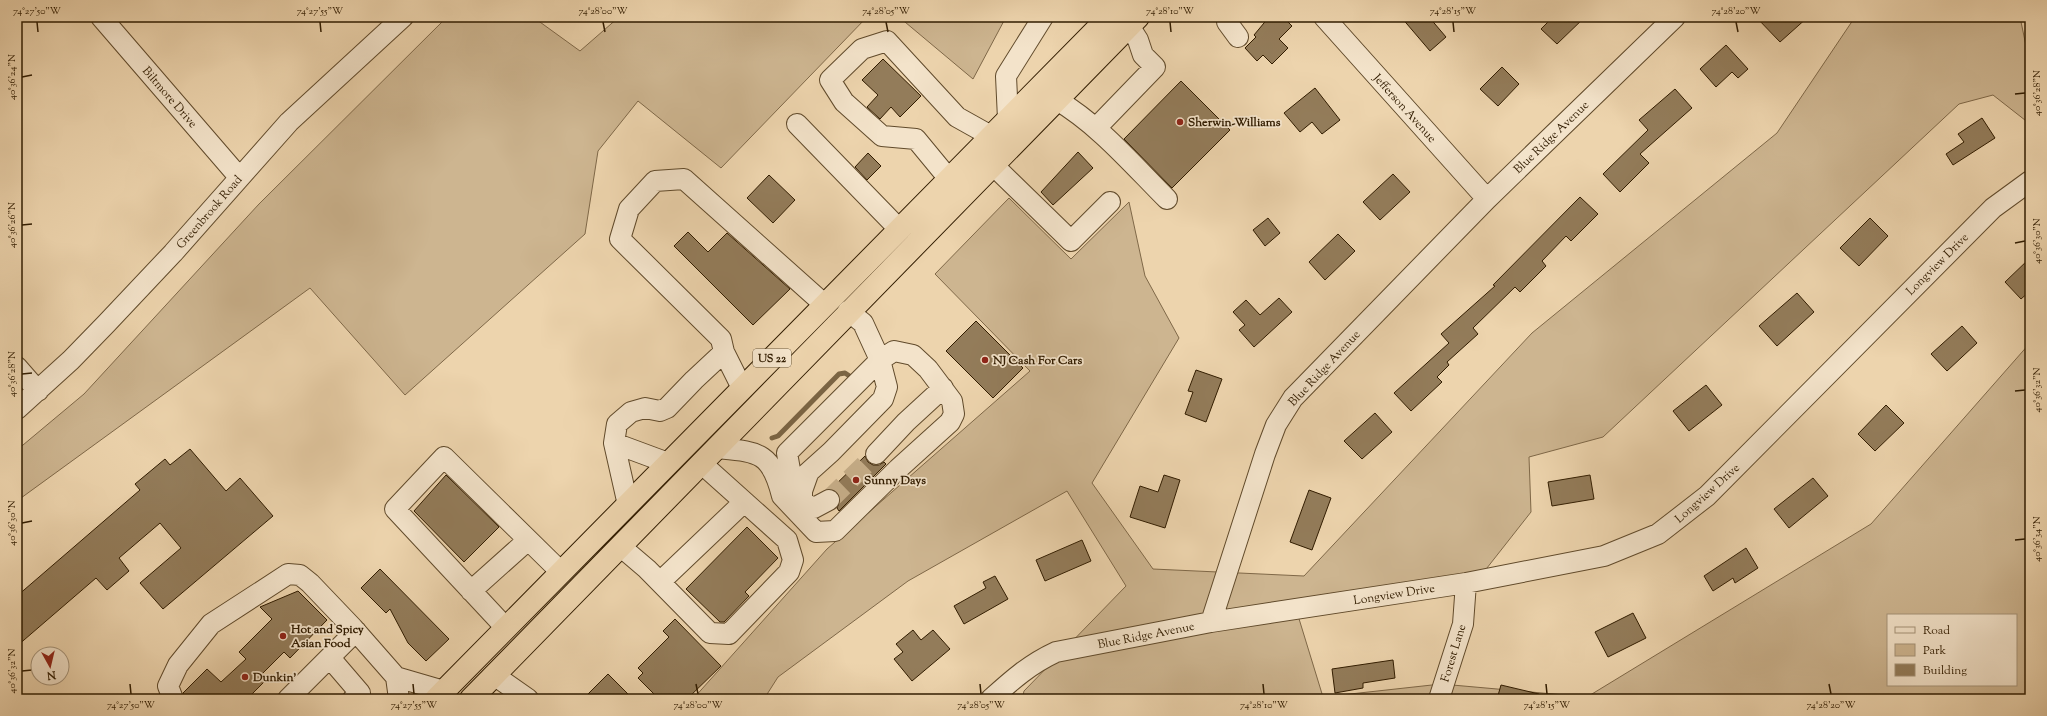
<svg xmlns="http://www.w3.org/2000/svg" width="2047" height="716" font-family="'Sorts Mill Goudy',serif">
<style>
.green{fill:#cdb590;stroke:#7f6848;fill-rule:evenodd}
.lines{fill:none;stroke-linecap:round;stroke-linejoin:round}
.stream{stroke:#7b6544;stroke-width:5}
.building{fill:#937c5a;stroke:#311c00}
.minor-tunnel{stroke:#c7af8a;stroke-width:20;stroke-dasharray:20 10;stroke-linecap:butt}
.minor-casing{stroke:#604a2b;stroke-width:22}
.highway-casing{stroke:#311c00;stroke-width:24}
.minor{stroke:#f3e3ca;stroke-width:20}
.highway{stroke:#edd4ad;stroke-width:22}
.ticks{fill:none;stroke:#311c00;stroke-width:1.5}
.poi-dot{fill:#8f2418;stroke:#f3e3ca;stroke-width:1.5}
.labels{text-anchor:middle;stroke-width:3.5;stroke-linejoin:round;paint-order:stroke}
.shield{fill:#f3e3ca;stroke:#6b583d;stroke-width:1}
.shield-label{font-size:11px;font-weight:bold;fill:#311c00}
.street-label{font-size:12px;fill:#311c00;stroke:#f3e3ca}
.poi-label{font-size:12px;font-weight:bold;fill:#311c00;stroke:#f3e3ca;text-anchor:start}
.neatline{fill:none;stroke:#311c00;stroke-width:1.5}
.ticks-label{font-size:10px;text-anchor:middle;fill:#311c00}
</style>
<rect width="100%" height="100%" fill="#edd4ad"/>
<filter id="stains"><feTurbulence type="fractalNoise" baseFrequency=".005" numOctaves="4"/><feColorMatrix values="0 0 0 0 .2 0 0 0 0 .09 0 0 0 0 .02 0 0 0 .5 -.17"/></filter>
<radialGradient id="worn" r=".72"><stop offset=".6" stop-color="#630" stop-opacity="0"/><stop offset="1" stop-color="#630" stop-opacity=".3"/></radialGradient>
<!-- green -->
<path class="green" d="M447,17H533L580,51L619,17H867L721,168L638,101L598,151L585,234L405,395L310,288L21,498L17,506V450L84,394L259,204Z
M899,17H1006L973,79Z
M1855,17H2020L2030,65V124L1993,95L1959,104L1603,437L1529,457L1531,512L1483,573L1296,609L1323,697L1441,684L1587,697L1871,524L2030,343V699H1022L1024,691L1126,586L1067,491L908,581L778,677L764,699H693L827,549L1030,371L935,274L1009,198L1071,259L1129,202L1145,276L1179,338L1092,483L1153,569L1304,576L1532,333L1777,133ZM1888,615H2016V685H1888Z"/>
<g class="lines">
<!-- stream -->
<path class="stream" d="M772,438L778,436L839,374L845,373L854,379"/>
</g>
<!-- building -->
<path class="building" d="M1269,17H1283L1292,26L1279,39L1288,48L1272,64L1263,55L1257,61L1245,48L1256,37L1254,35Z
M1401,17H1429L1446,37L1430,51Z
M1553,17H1585L1557,44L1541,29Z
M1756,17H1808L1780,42Z
M1726,45L1748,69L1738,78L1732,72L1716,87L1700,69Z
M883,59L921,96L900,117L891,107L880,119L867,107L878,95L862,80Z
M1502,67L1519,84L1498,106L1480,89Z
M1181,81L1230,130L1172,188L1124,139Z
M1315,88L1340,120L1322,134L1312,122L1300,132L1284,113Z
M1675,89L1692,108L1640,154L1649,163L1620,192L1603,174L1648,130L1639,120Z
M1982,118L1995,138L1953,165L1946,154L1964,142L1958,134Z
M1078,152L1093,168L1053,205L1041,192Z
M868,153L881,166L867,180L855,167Z
M1393,174L1410,192L1380,220L1363,202Z
M769,175L795,200L773,223L747,198Z
M1580,197L1598,214L1571,241L1566,236L1542,261L1546,266L1520,292L1515,287L1473,328L1478,334L1447,362L1449,365L1437,377L1442,382L1411,411L1394,393L1449,343L1441,334L1495,286L1493,285Z
M1268,218L1280,233L1265,246L1253,230Z
M1870,218L1888,236L1859,266L1840,248Z
M688,232L708,252L727,233L790,289L753,325L674,246Z
M1338,234L1355,251L1325,280L1309,262Z
M2030,258V291L2021,299L2005,282Z
M1797,293L1814,312L1777,346L1759,326Z
M1279,298L1292,312L1254,347L1239,330L1245,325L1233,312L1246,300L1260,315Z
M976,321L1023,368L993,398L946,351Z
M1962,326L1977,343L1947,371L1931,354Z
M1196,370L1222,379L1206,422L1185,414L1193,392L1188,391Z
M1706,385L1722,405L1689,431L1673,411Z
M1886,405L1904,423L1875,451L1858,434Z
M1375,413L1392,432L1362,459L1344,441Z
M190,449L226,491L240,478L273,516L163,609L140,583L181,548L160,523L119,558L129,571L107,590L96,578L17,646V596L140,490L135,484L165,459L170,465Z
M865,456L868,462L873,465H879L884,462L886,464L839,511L837,508L840,501L839,495L831,489Z
M446,475L499,527L464,562L414,511Z
M1164,475L1180,480L1165,528L1130,517L1140,486L1158,492Z
M1590,475L1594,499L1552,506L1548,482Z
M1813,478L1828,496L1789,528L1774,509Z
M1309,490L1331,498L1312,550L1290,542Z
M747,527L778,558L745,592L749,596L724,622H720L686,589Z
M1082,540L1091,561L1045,581L1036,560Z
M1746,548L1758,568L1735,583L1733,578L1713,591L1704,576Z
M380,569L449,639L426,661L408,643L390,609L386,613L361,588Z
M995,576L1008,599L964,624L954,606L986,588L983,582Z
M298,591L327,620L290,658L284,652L261,675L266,680L247,699H184L183,693L207,669L221,682L246,659L239,652L272,619L260,607Z
M1633,613L1646,638L1608,657L1595,632Z
M675,619L721,666L687,699H659L638,678L643,673L638,668L669,637L663,631Z
M913,630L921,640L933,630L950,649L912,681L894,659L903,652L896,644Z
M1393,660L1395,678L1363,683V688L1335,693L1332,669Z
M608,674L633,699H583Z
M1501,685L1539,694L1538,699H1497Z"/>
<g class="lines">
<!-- minor-tunnel -->
<path class="minor-tunnel" d="M829,500L876,454"/>
<!-- minor casing -->
<g class="minor-casing">
<path id="minor" d="M101,17L239,177
M1227,17V22L1238,37
M1324,17L1487,199
M1057,100C1099,125 1132,164 1167,199
M1008,119L1006,76L1043,17
M797,124L899,229
M1096,128L1155,67L1143,55L1138,40L1129,26
M993,165L1071,241L1110,202
M949,179L916,139L882,136L844,102L830,80L862,49L887,41L957,117L991,136
M724,352L721,339L620,239L629,209L655,181L684,179L825,305
M17,367L38,391
M17,409L71,360L106,324L173,253L289,122L403,17
M614,443L617,424L631,412L645,408L660,411L667,408L694,380L724,352L742,388
M716,448C758,452 771,451 782,496L831,452L883,399L887,387L880,360L863,323L848,311
M876,454L906,422L943,388
M808,474L802,491V502L814,508L829,500
M782,496L816,532L835,531L898,469L950,422L954,414L952,401L928,369L913,355L894,351L880,360L787,453L793,487
M628,505L614,443L668,463
M620,546L647,569L710,633L729,634L789,572L793,560L787,540L701,463
M660,582L743,503
M471,591L528,540
M1211,622L1466,583L1604,556L1658,534L1707,496L1993,208L2030,181
M506,628L395,509L444,457L561,572
M330,658L360,693L353,699
M494,675L528,699
M173,699L168,686L178,665L211,624L288,574L300,575L310,583L353,628L396,677
M288,699L356,631
M399,699L396,677L444,691
M991,699C1012,680 1030,664 1056,652L1211,622L1265,454L1276,425L1293,398L1487,199L1675,17
M1439,699L1463,624L1466,583"/>
</g>
<!-- highway casing -->
<g class="highway-casing">
<path id="highway" d="M436,699L1109,17
M471,699L1138,17"/>
</g>
<!-- minor -->
<use href="#minor" class="minor"/>
<!-- highway -->
<use href="#highway" class="highway"/>
</g>
<!-- ticks -->
<path class="ticks" d="M37,22L38,32M320,22L321,32M603,22L605,32M886,22L888,32M1170,22L1171,32M1453,22L1454,32M1736,22L1738,32M22,77L32,75M2015,94L2025,93M22,225L32,224M2015,243L2025,241M22,374L32,373M2015,391L2025,390M22,523L32,521M2015,540L2025,539M22,671L32,670M130,684L131,694M413,684L414,694M696,684L698,694M980,684L981,694M1263,684L1264,694M1546,684L1547,694M1829,684L1831,694"/>
<!-- markers -->
<g class="poi-dot">
<circle cx="1180" cy="122" r="4"/>
<circle cx="985" cy="360" r="4"/>
<circle cx="856" cy="480" r="4"/>
<circle cx="283" cy="636" r="4"/>
<circle cx="245" cy="677" r="4"/>
</g>
<g class="labels">
<!-- shield labels -->
<rect class="shield" x="753" y="349" width="38" height="18" rx="3"/>
<g class="shield-label">
<text x="772" y="362">US 22</text>
</g>
<!-- street labels -->
<g class="street-label">
<text transform="translate(170 97) rotate(49)" y="4">Biltmore Drive</text>
<text transform="translate(1405 108) rotate(48)" y="4">Jefferson Avenue</text>
<text transform="translate(1551 137) rotate(-44)" y="4">Blue Ridge Avenue</text>
<text transform="translate(209 212) rotate(-49)" y="4">Greenbrook Road</text>
<text transform="translate(1937 264) rotate(-45)" y="4">Longview Drive</text>
<text transform="translate(1324 368) rotate(-47)" y="4">Blue Ridge Avenue</text>
<text transform="translate(1707 493) rotate(-42)" y="4">Longview Drive</text>
<text transform="translate(1394 594) rotate(-9)" y="4">Longview Drive</text>
<text transform="translate(1146 635) rotate(-11)" y="4">Blue Ridge Avenue</text>
<text transform="translate(1453 653) rotate(-73)" y="4">Forest Lane</text>
</g>
<!-- poi labels -->
<g class="poi-label">
<text x="1188" y="126">Sherwin-Williams</text>
<text x="993" y="364">NJ Cash For Cars</text>
<text x="864" y="484">Sunny Days</text>
<text x="291" y="633">Hot and Spicy<tspan x="291" dy="14">Asian Food</tspan></text>
<text x="253" y="681">Dunkin'</text>
</g>
</g>
<!-- margin -->
<rect width="2047" height="716" fill="none" stroke="#edd4ad" stroke-width="44"/>
<!-- legend -->
<rect x="1887" y="614" width="130" height="72" fill="#f3e3ca" stroke="#a59379"/>
<rect x="1895" y="627" width="20" height="6" fill="#f3e3ca" stroke="#a59379"/>
<text x="1923" y="634" font-size="12" fill="#311c00">Road</text>
<rect x="1895" y="644" width="20" height="12" fill="#cdb590" stroke="#a59379"/>
<text x="1923" y="654" font-size="12" fill="#311c00">Park</text>
<rect x="1895" y="664" width="20" height="12" fill="#937c5a" stroke="#a59379"/>
<text x="1923" y="674" font-size="12" fill="#311c00">Building</text>
<!-- north arrow -->
<g transform="translate(50 666) rotate(172)"><circle r="19" fill="#f3e3ca" stroke="#a59379"/>
<path d="M0-3L7 15L0 10L-7 15Z" fill="#8f2418"/>
<text y="-6" font-size="11" font-weight="bold" text-anchor="middle" fill="#311c00">N</text>
</g>
<rect x="22" y="22" width="2003" height="672" class="neatline"/>
<g class="ticks-label">
<text x="37" y="14">74°27'50"W</text>
<text x="320" y="14">74°27'55"W</text>
<text x="603" y="14">74°28'00"W</text>
<text x="886" y="14">74°28'05"W</text>
<text x="1170" y="14">74°28'10"W</text>
<text x="1453" y="14">74°28'15"W</text>
<text x="1736" y="14">74°28'20"W</text>
<text transform="translate(11 77) rotate(-90)" y="4">40°36'24"N</text>
<text transform="translate(2036 93) rotate(-90)" y="4">40°36'28"N</text>
<text transform="translate(11 225) rotate(-90)" y="4">40°36'26"N</text>
<text transform="translate(2036 241) rotate(-90)" y="4">40°36'30"N</text>
<text transform="translate(11 374) rotate(-90)" y="4">40°36'28"N</text>
<text transform="translate(2036 390) rotate(-90)" y="4">40°36'32"N</text>
<text transform="translate(11 523) rotate(-90)" y="4">40°36'30"N</text>
<text transform="translate(2036 539) rotate(-90)" y="4">40°36'34"N</text>
<text transform="translate(11 671) rotate(-90)" y="4">40°36'32"N</text>
<text x="131" y="708">74°27'50"W</text>
<text x="414" y="708">74°27'55"W</text>
<text x="698" y="708">74°28'00"W</text>
<text x="981" y="708">74°28'05"W</text>
<text x="1264" y="708">74°28'10"W</text>
<text x="1547" y="708">74°28'15"W</text>
<text x="1831" y="708">74°28'20"W</text>
</g>
<rect width="100%" height="100%" filter="url(#stains)"/>
<rect width="100%" height="100%" fill="url(#worn)"/>
</svg>
